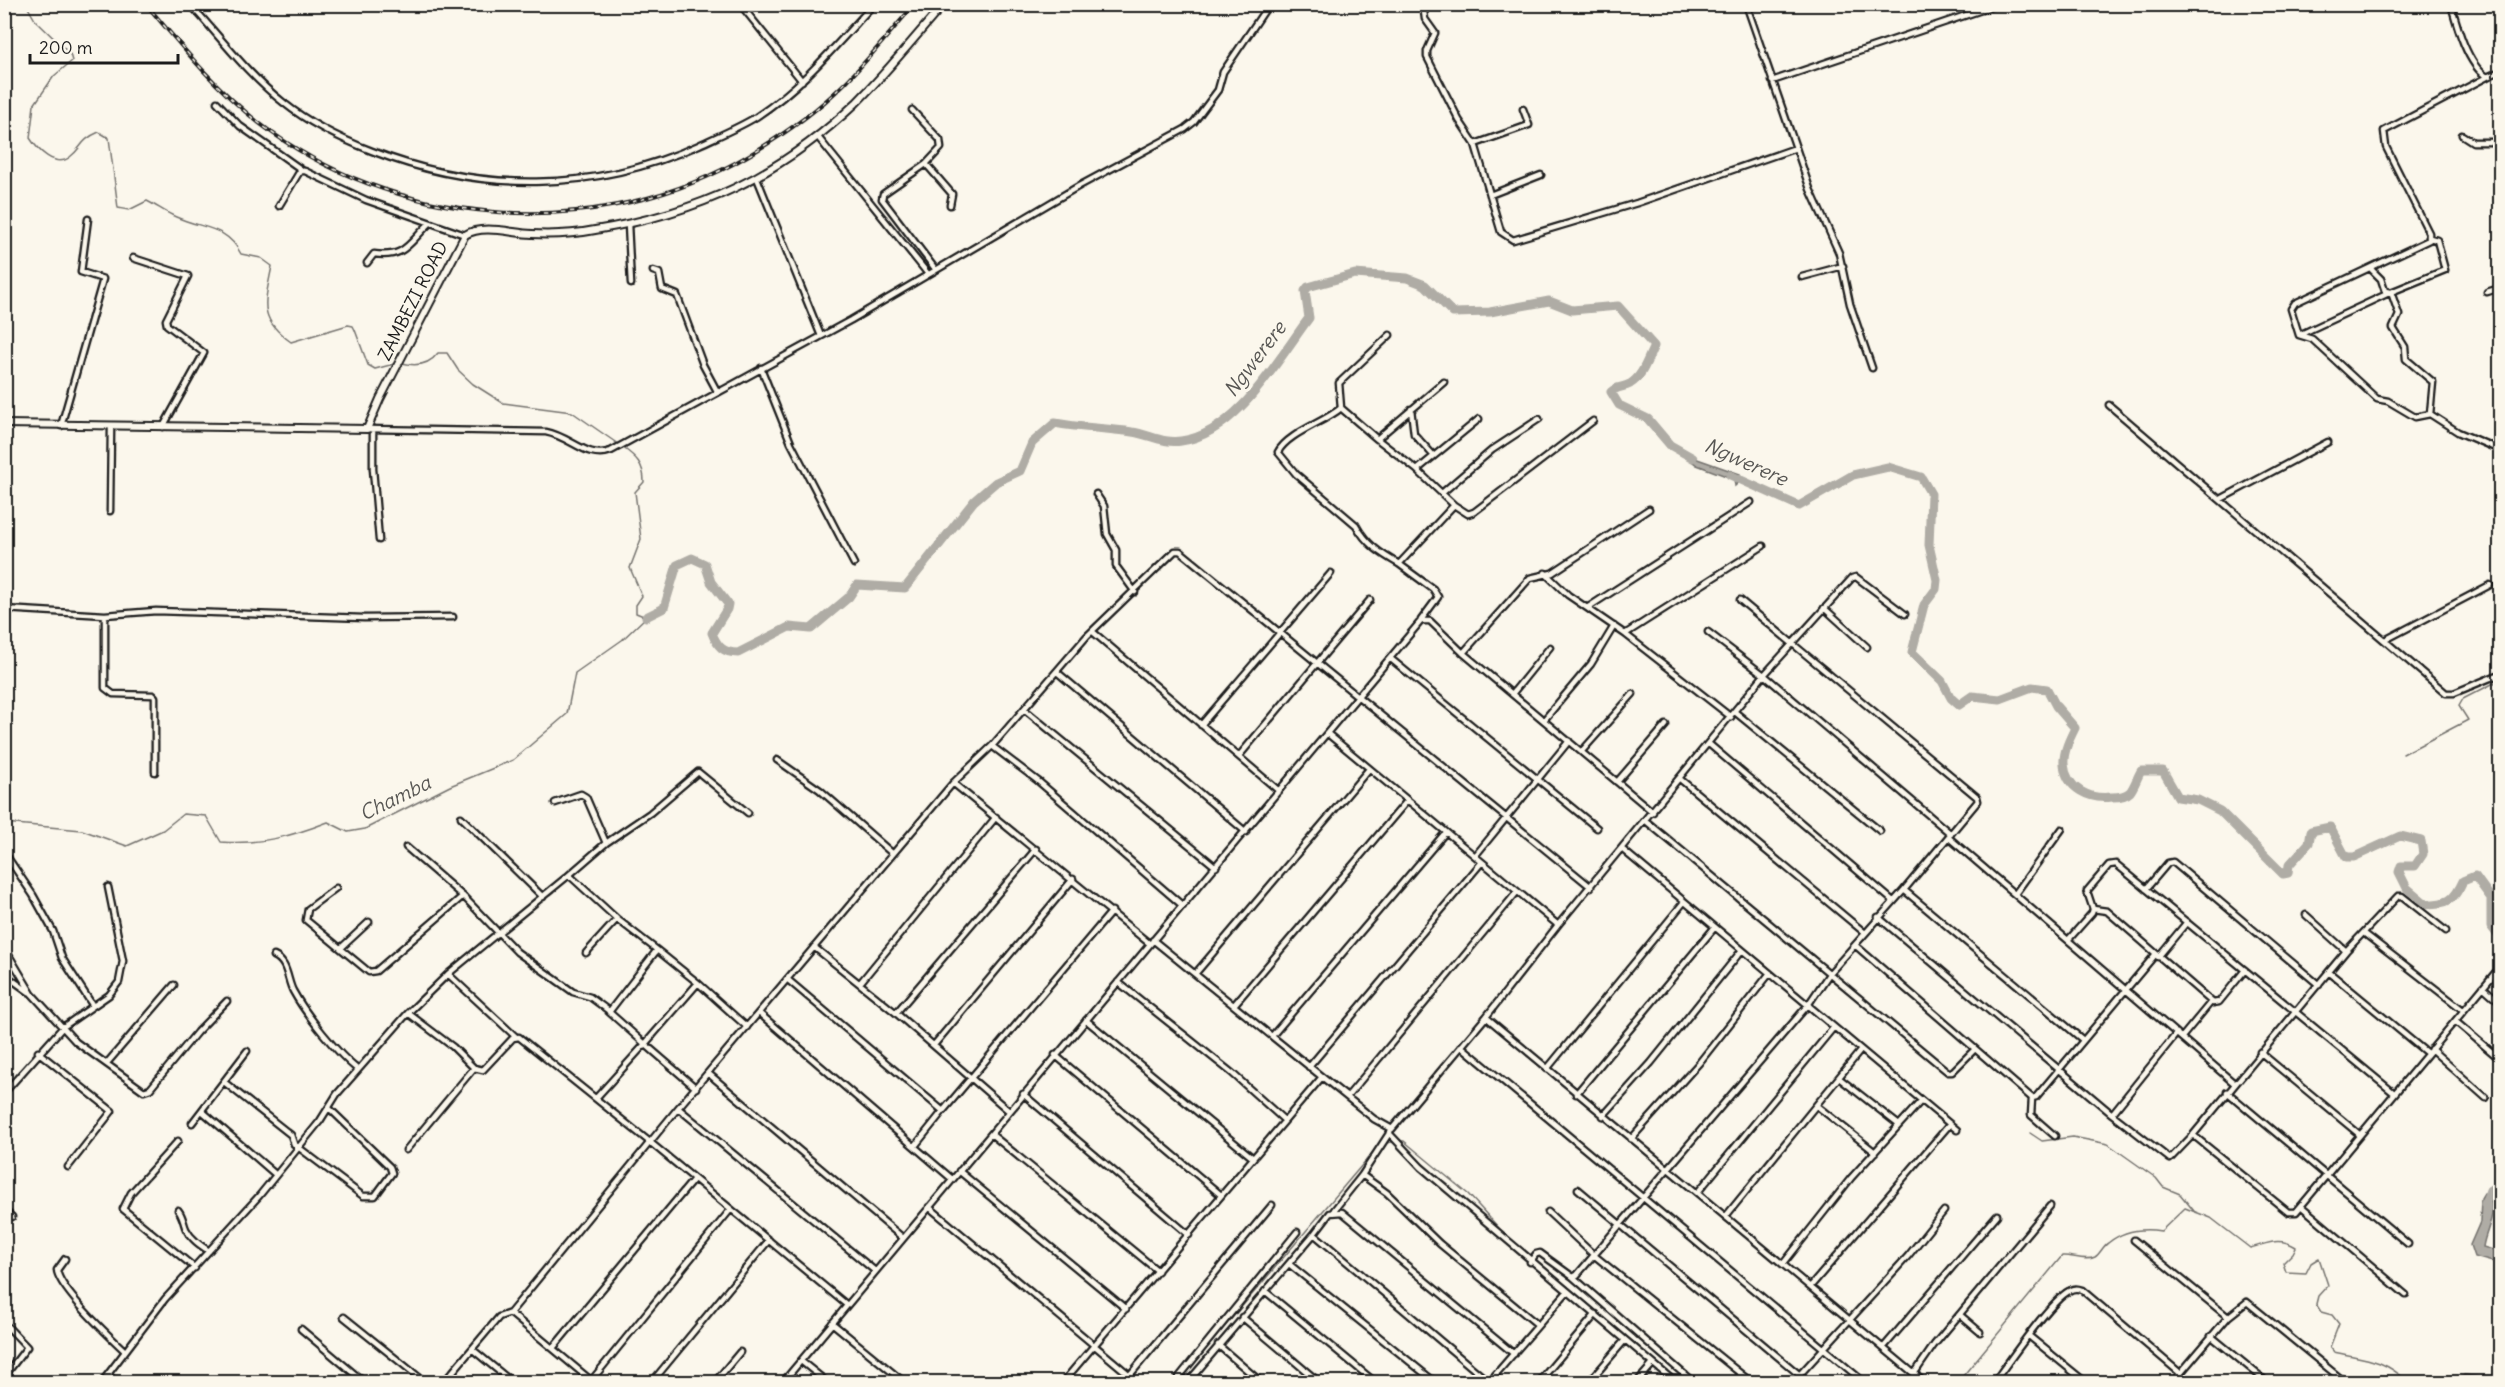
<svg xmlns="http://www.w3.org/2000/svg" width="2505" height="1387" font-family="Delius,sans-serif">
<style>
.water{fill:#afaca5;stroke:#74726e;stroke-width:1.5}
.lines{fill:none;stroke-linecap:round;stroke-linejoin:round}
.stream{stroke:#74726e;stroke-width:1.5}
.river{stroke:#afaca5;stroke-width:9}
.minor-casing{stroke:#1c1c1c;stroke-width:9}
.secondary-casing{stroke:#1c1c1c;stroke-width:10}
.minor{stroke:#fbf7ec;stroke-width:4.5}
.secondary{stroke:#fbf7ec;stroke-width:6}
.rail-casing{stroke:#1c1c1c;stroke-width:4}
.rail{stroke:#fbf7ec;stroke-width:1.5;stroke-dasharray:4.5;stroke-linecap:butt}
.labels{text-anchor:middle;stroke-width:6;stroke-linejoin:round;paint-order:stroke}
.street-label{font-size:18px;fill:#1c1c1c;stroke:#fbf7ec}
.water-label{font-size:20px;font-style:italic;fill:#575653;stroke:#fbf7ec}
</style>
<rect width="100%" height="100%" fill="#fbf7ec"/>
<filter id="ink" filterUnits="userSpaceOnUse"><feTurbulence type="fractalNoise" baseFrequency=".0167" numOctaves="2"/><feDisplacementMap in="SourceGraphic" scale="12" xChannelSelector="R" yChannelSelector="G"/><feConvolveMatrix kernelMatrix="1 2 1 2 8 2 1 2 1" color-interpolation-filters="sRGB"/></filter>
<g filter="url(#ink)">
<!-- water -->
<path class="water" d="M1670,445L1689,456L1740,474L1738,483L1735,486L1734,479L1697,465Z
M2484,1193H2488C2499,1214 2486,1227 2483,1247L2500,1252V1264L2474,1257L2470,1245L2480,1222L2481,1198Z"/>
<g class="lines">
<!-- stream -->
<path class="stream" d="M26,4L35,20L70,54L72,61L54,76L34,105L30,138C37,149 55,169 70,157C82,148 80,140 99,132L109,138L118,208L129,210L147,201C157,206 166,213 176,217C202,229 226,225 241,254L261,258L272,266C265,303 257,318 291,342L348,325L353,326L355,330L368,365L375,369L394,364
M402,363C417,367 429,365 438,353H447L458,370L473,384L503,403L572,412L618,444
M622,447C636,457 644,464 644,482L635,492L641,539L630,568L642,596L636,605V613L646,617
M2403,754L2468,720L2459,706L2463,699L2500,680
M4,823L82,830L127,846L163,830L183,814L206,816L221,842C260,845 292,836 328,822L348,832L365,829L450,786L513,760L567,714L575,673L622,640L646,617
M2030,1133L2042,1141L2073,1137L2108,1144L2156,1178L2163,1187L2180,1194L2194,1211
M1400,1141H1404L1468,1194L1510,1240
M1386,1143L1392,1142
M1521,1248L1530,1256
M1535,1259L1680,1382
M1182,1377L1379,1145
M1958,1382L2062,1256C2072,1255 2085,1262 2095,1257C2100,1254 2103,1246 2108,1243C2124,1230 2142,1228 2161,1231L2185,1208L2211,1218L2250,1248C2267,1244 2279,1236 2296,1247L2293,1253L2283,1263L2286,1272L2306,1273L2311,1263L2319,1258L2328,1285L2318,1296L2316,1304L2321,1312L2332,1315L2339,1324L2330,1347L2334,1352C2364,1359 2383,1358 2408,1382
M2458,1382L2464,1375L2500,1379"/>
<!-- river -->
<path class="river" d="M1730,475L1799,506L1853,475L1888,467L1921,477L1931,494L1929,545L1937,580L1936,589L1924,605L1912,652L1942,681L1951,698L1959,705L1972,696L2000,699L2032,687L2047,689L2056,706L2075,728C2070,738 2063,752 2064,764C2066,789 2090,800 2112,797C2117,797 2125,797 2130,792C2134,787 2137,778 2141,771H2163L2178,797L2198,800L2220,811L2283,874L2288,873L2289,865L2309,843L2311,831L2330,827L2346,857H2354L2400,836L2421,841L2423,854L2415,866H2401L2399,872L2407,888L2426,904C2448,904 2454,901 2463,881L2475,876L2491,898V926L2497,934H2500
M646,617L664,608L677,565L692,558L705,564L711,582L728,604L727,609L712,633C717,646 723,653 738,653L789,627L811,629L849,597L857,585L905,588L974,501L996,482L1020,471L1032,443L1055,423C1080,428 1106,428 1132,432C1148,434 1164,444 1181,441C1237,434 1278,359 1309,318L1305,291L1308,287L1355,274L1407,278L1425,285L1453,313L1490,312L1549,301L1572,310L1618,306L1654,346C1647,360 1643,376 1630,384C1623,388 1617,386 1611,392L1619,405L1648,419L1670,445L1693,458
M2485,1204L2490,1190L2500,1184"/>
<!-- minor casing -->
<g class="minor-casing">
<path id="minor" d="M190,4C221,38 248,75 284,103C310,124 341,139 372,151C480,193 593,193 699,145C718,136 738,128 756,117C803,86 836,45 874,4
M740,4L802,81
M1423,4L1425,19L1435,33L1427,51V57L1459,120L1475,144L1501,232L1513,240L1637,203L1796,148L1746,4
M2451,4C2457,26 2467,64 2487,77L2500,71
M1748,9L1759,4
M2487,77L2384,131L2386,147L2429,233V240L2295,303L2291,309L2299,335L2312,339L2377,399L2388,401L2415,417L2430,414L2458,432L2500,450
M1772,81L1999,4
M217,102L240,126L302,170
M912,110L940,140L941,148L926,164L883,194L882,199L936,270
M2462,135L2473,142H2500
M817,136L928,274
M1475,144L1529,125L1523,109
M1796,148L1810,189L1839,253L1850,304L1872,368
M926,164L952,194L950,205
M757,178L821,336
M1490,195L1541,175
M279,206L300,171H305L366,200L465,235
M628,224L631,284
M133,258L188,276L166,320L167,325L204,353L163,427
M367,263L374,254C405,258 408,244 429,224
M2370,268L2381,279L2385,291L2391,292L2399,315L2393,328L2405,347L2406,359L2433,382L2430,414
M653,271L659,273L662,289L677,295L703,365L717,391
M1802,277L1843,266
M2391,292L2445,270L2437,240L2430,238
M2487,292L2500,288
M1390,335L1339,383L1341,408C1325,422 1288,433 1278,452L1296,474L1356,525C1366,544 1381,554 1399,564
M2299,335L2389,293
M761,368L791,443L854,564
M2109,405L2446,693H2454L2500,674
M1341,408L1377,439
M1411,409L1414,434L1434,456
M61,426L103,279L81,272L88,219
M367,429L546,432C572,437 587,460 611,451L851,320L1079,186L1185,129L1194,122L1218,90L1223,72L1269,4
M373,430V469L379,540
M1417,470L1479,419
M1442,493L1492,450L1539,419
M1096,494L1104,506L1107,534L1116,550V566L1135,592
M2221,499L2328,442
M1454,505L1468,514L1474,512L1593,421
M110,511L111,426
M1545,573L1568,595L1625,634L1731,717
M1587,608L1751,502
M1824,608L1867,647
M4,609L105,615L156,611L364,618L453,617
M105,615V688L113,694L153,695L155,697V772
M1421,620L1438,597L1433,589L1399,564L1454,505L1417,470L1377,439L1444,382
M1093,632L1279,791
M1708,632L1764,675L1951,834
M1625,634L1763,546
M2385,640L2490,585
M1463,653L1530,578L1552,573L1649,509
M1391,659L1597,828
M1057,672L1246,832
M1512,694L1550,647
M1024,709L1216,867
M1735,712L1880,831
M1544,720L1591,664L1614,626
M1201,725L1331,573
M1328,734L1558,925
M1709,744L1893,901
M992,746L1038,781L1183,906
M1582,751L1633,694
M1239,756L1370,600
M777,760L820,790L893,854
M1680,779L1865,933
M1617,782L1666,725
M953,783L1150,944
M555,803L581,794L586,797L606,843L569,875L617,919L657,950L609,1012L645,1044L596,1098
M461,817L543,897
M1646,821L1948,1072H1952L1975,1049
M1948,837L2234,1083
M606,843L650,813L698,772L748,813
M406,847L465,898L517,952L573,992L590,997L609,1011
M1623,850L1957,1130
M4,852L33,895L53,931L62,958L93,1006
M1475,856L1569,741
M336,888L308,909L306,920L369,972L376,971L463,896
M2146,889L2168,863L2173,862L2319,985
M1904,890L2083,1040
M2015,894L2062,829
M2093,909L2107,911L2213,1003L2219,1002L2245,970
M2306,915L2346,951
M1878,917L2112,1114L2170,1159L2193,1135L2346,951L2398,896H2402L2446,931
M2365,934L2463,1010
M2069,939L2092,913L2093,909L2087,891L2109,865L2116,864L2394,1093
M1153,940L1374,1119L1392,1129L1486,1017L1558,925L1764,675L1852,578L1856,577L1905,614
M1855,945L2032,1098L2036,1097L2155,955
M4,947L32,994L76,1042L144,1091L150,1089L197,1032L227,1001
M814,947L896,1013L1009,1111
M341,948L369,922
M657,950L698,983
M586,953L617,919
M274,956C288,962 287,980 293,991C306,1015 338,1054 358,1070
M2158,957L2187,922
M2330,973L2427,1053
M4,974L29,992
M448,974L516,1037
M1195,974L1369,769
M787,979L943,1111L915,1146
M1118,982L1232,1073L1284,1120
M860,983L996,817
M2483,987L2500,1002
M1234,1005L1407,801
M408,1013L453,1047L474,1068
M759,1013L952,1179
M896,1013L1036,849
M1486,1017L1924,1382
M1086,1020L1253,1158
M2455,1021L2500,1059
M1272,1036L1445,833
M2182,1037L2211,1002
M934,1045L1073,879
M1461,1046L1864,1382
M2431,1049L2486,1098
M38,1052L112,1111L68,1167
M2260,1052L2359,1134
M1055,1055L1221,1195
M107,1063L174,985
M1309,1067L1482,862
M1547,1069L1684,902
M709,1074L903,1238
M1839,1078L1899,1125
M224,1082L291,1135L294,1144L363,1196H375L392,1173L390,1167L329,1108
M696,1088L645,1044L698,983L747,1027
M2227,1092L2408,1244
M4,1093L63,1027L109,995L119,982L123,961L108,887
M1023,1094L1189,1235
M1576,1094L1715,927
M1347,1097L1517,892
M2032,1098L2031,1115L2055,1136
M1817,1106L1875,1152
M678,1108L875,1271
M202,1111L275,1174
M943,1111L1112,911
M2112,1114L2177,1033
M1603,1116L1651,1063L1742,950
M192,1123L247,1051
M1389,1133L1421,1167L1675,1382
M991,1134L1158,1271
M2193,1135L2288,1212H2296L2495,973
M1631,1139L1699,1063L1770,973
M178,1141L131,1193L123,1209L195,1268
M406,1150L474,1068L483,1070L513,1038L519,1037L651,1143L847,1305
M959,1171L1126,1309
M1362,1175L1387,1193L1440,1244L1538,1325
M1578,1189L1808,1382
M1698,1192L1834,1027
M2301,1206L2406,1295
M929,1207L1138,1382
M4,1210L12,1217
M178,1210C183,1216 183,1222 186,1229C191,1239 200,1245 209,1251
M1334,1210L1362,1175L1390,1132
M1548,1212L1595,1256L1751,1382
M1726,1216L1861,1050
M1314,1234L1330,1213L1342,1212L1514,1354
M2134,1240L2228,1317
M65,1259L57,1270C59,1289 109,1336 125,1351
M1530,1262L1536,1254L1540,1253L1573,1277L1577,1275L1808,1005L1829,974L1904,890L1978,801L1977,797L1740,600
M1289,1264L1435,1382
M1783,1264L1851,1178L1921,1101
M1573,1277L1693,1382
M1810,1287L1950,1124
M1265,1291L1375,1382
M510,1313L593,1382
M1960,1315L1980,1332
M344,1317L425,1382
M1242,1317L1319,1382
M832,1323L904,1382
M301,1329L364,1382
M2029,1336L2083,1380
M2211,1336L2267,1382
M1218,1345L1261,1382
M553,1348L694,1179
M1883,1348L1997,1215
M472,1349L512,1382
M801,1361L827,1382
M1914,1374L1934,1345L2050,1206
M108,1375L117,1382
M4,1377L27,1347L8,1327
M591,1381L731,1209
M4,1382H5
M102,1382L165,1299L259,1196L320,1121L337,1094L408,1013L448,974L569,875
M444,1382L499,1317L510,1313L678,1108L953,783L992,746L1087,636L1175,551H1180L1591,887
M652,1382L769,1240
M715,1382L740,1352
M783,1382L1421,621H1430L1463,653L1653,812
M1063,1382L1322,1077
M1124,1382L1272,1205
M1175,1382L1297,1232
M1188,1382L1314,1234L1489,1382
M1489,1382L1567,1292
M1539,1382L1596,1314
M1589,1382L1625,1340
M1637,1382L1652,1365
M1793,1382L1908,1256L1944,1211
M1994,1382C2008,1363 2050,1301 2069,1291C2073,1288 2077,1288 2082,1290L2180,1373
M2173,1382L2228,1317L2247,1302L2345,1382"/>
</g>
<!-- secondary casing -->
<g class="secondary-casing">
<path id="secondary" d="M4,424L367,429L380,399L465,235C483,224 511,233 532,234C552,235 574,234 595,230C699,213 779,176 856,103C887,72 915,37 944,4"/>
</g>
<!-- minor -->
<use href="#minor" class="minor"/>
<!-- secondary -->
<use href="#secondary" class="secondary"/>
<!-- rail casing -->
<g class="rail-casing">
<path id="rail" d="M146,4C181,46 216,89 259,123C392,226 587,243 735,163C773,142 814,114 845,83C870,58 892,30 915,4"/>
</g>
<!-- rail -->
<use href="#rail" class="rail"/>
</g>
</g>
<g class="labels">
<!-- street labels -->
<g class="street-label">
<text transform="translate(413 301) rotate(-63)" y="6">ZAMBEZI ROAD</text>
</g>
<!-- water labels -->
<g class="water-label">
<text transform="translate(1255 359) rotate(-53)" y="7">Ngwerere</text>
<text transform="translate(1746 462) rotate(24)" y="7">Ngwerere</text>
<text transform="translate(395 798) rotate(-26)" y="7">Chamba</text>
</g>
</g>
<!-- margin -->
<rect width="2505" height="1387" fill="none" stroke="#fbf7ec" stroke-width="24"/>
<rect x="12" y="12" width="2481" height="1363" fill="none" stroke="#1c1c1c" stroke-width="2" filter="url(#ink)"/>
<!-- scale -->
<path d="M30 54v9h148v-9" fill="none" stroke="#1c1c1c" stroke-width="3"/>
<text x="39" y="54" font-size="18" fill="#1c1c1c" stroke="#fbf7ec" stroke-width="4.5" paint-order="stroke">200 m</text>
</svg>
